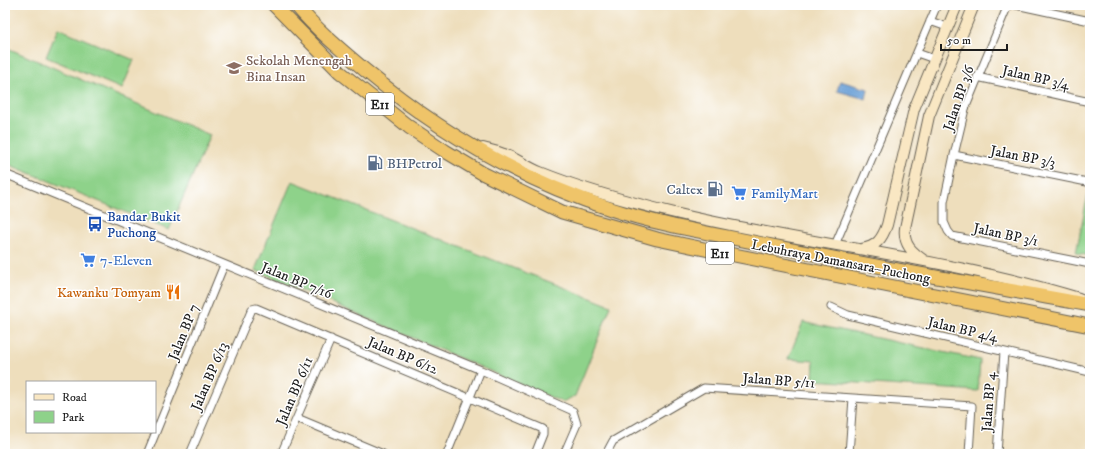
<svg xmlns="http://www.w3.org/2000/svg" width="1095" height="459" font-family="'IM FELL DW Pica',serif">
<style>
.green{fill:#8ed28a;stroke:#557753}
.water{fill:#679ed5;stroke:#425d78}
.lines{fill:none;stroke-linecap:round;stroke-linejoin:round}
.street-casing{stroke:#666054;stroke-width:9}
.secondary-casing{stroke:#666054;stroke-width:12}
.highway-casing{stroke:#666054;stroke-width:15}
.street{stroke:#fff;stroke-width:7}
.secondary{stroke:#f9e7c3;stroke-width:10}
.highway{stroke:#efc469;stroke-width:13}
.labels{text-anchor:middle;stroke-width:3;stroke-linejoin:round;paint-order:stroke}
.shield{fill:#fff;stroke:#606060;stroke-width:1}
.shield-label{font-size:13px;font-weight:bold;fill:#1c1c1c}
.education-label{font-size:14px;fill:#785e54;stroke:#fff;text-anchor:start}
.street-label{font-size:14px;fill:#1c1c1c;stroke:#fff}
.service-label{font-size:14px;fill:#4e5e75;stroke:#fff;text-anchor:start}
.shop-label{font-size:14px;fill:#366cbe;stroke:#fff;text-anchor:start}
.transit-label{font-size:14px;fill:#164399;stroke:#fff;text-anchor:start}
.food-label{font-size:14px;fill:#c56008;stroke:#fff;text-anchor:end}
</style>
<rect width="100%" height="100%" fill="#fff"/>
<filter id="ink" filterUnits="userSpaceOnUse"><feTurbulence type="fractalNoise" baseFrequency=".025" numOctaves="2"/><feDisplacementMap in="SourceGraphic" scale="8" xChannelSelector="R" yChannelSelector="G"/><feConvolveMatrix kernelMatrix="1 2 1 2 8 2 1 2 1" color-interpolation-filters="sRGB"/></filter>
<filter id="wash" filterUnits="userSpaceOnUse"><feTurbulence type="fractalNoise" baseFrequency=".012" numOctaves="4" result="noise"/><feDisplacementMap in="SourceGraphic" scale="16" xChannelSelector="R" yChannelSelector="G"/><feGaussianBlur stdDeviation="0.9" result="paint"/><feColorMatrix in="noise" values="0 0 0 0 0 0 0 0 0 0 0 0 0 0 0 0 0 1.4 0 .05"/><feComposite in="paint" operator="in"/></filter>
<g filter="url(#wash)">
<rect width="100%" height="100%" fill="#eedebc"/>
<!-- green -->
<path class="green" d="M58,28L134,60L122,89L46,57Z
M5,47L210,135L169,230L5,163Z
M292,181L611,306L575,396L562,402L255,270Z
M1090,184V256L1076,253Z
M803,322L980,360L978,391L813,380L814,361L788,359Z"/>
<!-- water -->
<path class="water" d="M840,81L868,89L866,99L837,91Z"/>
</g>
<g filter="url(#ink)">
<g class="lines">
<!-- street casing -->
<g class="street-casing">
<path id="street" d="M1008,5L965,109L954,155L944,202V222L948,231L952,236L1090,264
M1016,5L1090,21
M930,21L947,27
M917,53L934,59
M977,77L1090,102
M954,155L1087,182
M5,174L481,370L573,411L577,424L564,454
M835,245L937,5
M831,307L848,315L1090,372
M297,418L383,454
M147,454L224,265
M190,454L252,309L256,308L543,429V434L535,454
M281,454L331,339
M447,454L481,370
M606,454L613,441L704,388L972,406L969,454
M849,454L853,398
M997,454L1004,352"/>
</g>
<!-- secondary casing -->
<g class="secondary-casing">
<path id="secondary" d="M483,148C490,150 497,151 504,154C516,158 527,167 540,172C585,190 632,203 679,214C811,245 948,258 1079,298
M862,249C877,246 882,239 887,225L914,109L957,5
M925,261C912,252 903,245 905,228L929,116L974,5"/>
</g>
<!-- highway casing -->
<g class="highway-casing">
<path id="highway" d="M274,5L340,72L409,127L445,151L482,173L562,212L657,239L709,250L1090,326
M296,5C317,30 341,50 366,71C438,131 521,180 611,209C662,226 716,234 768,245C875,267 983,285 1090,305"/>
</g>
<!-- street -->
<use href="#street" class="street"/>
<!-- secondary -->
<use href="#secondary" class="secondary"/>
<!-- highway -->
<use href="#highway" class="highway"/>
</g>
</g>
<!-- icons -->
<defs>
<g id="school-bare" transform="scale(1.2)"><path d="M0-5L7-2L0 1L-7-2ZM-4 1L0 2.5L4 1V4Q0 6-4 4Z" fill="#8d6e63" stroke="#fff" stroke-width="2.5" paint-order="stroke"/></g>
<g id="fuel-bare" transform="scale(1.2)"><path d="M-5.5-6h7V0h2V4h1.3V-2.5L3-4.5l.8-.8L6-3V5H2.5V1h-1V6h-7ZM-4.2-4.7v3.2H.2V-4.7Z" fill="#5c6f8a" stroke="#fff" stroke-width="2.5" paint-order="stroke"/></g>
<g id="supermarket-bare" transform="scale(1.2)"><path d="M-6-5.5h2.5l.6 2H6L4.5 2H-2.5L-4.4-4H-6ZM-1.5 3.2a1.3 1.3 0 1 0 .1 0ZM3 3.2a1.3 1.3 0 1 0 .1 0Z" fill="#3f7fe0" stroke="#fff" stroke-width="2.5" paint-order="stroke"/></g>
<g id="bus-bare" transform="scale(1.2)"><path d="M-5-6H5V4H4V6H2V4H-2V6H-4V4H-5ZM-3.5-4V0h7V-4ZM-3.5 1.2v1.5H-2V1.2ZM2 1.2v1.5H3.5V1.2Z" fill="#1a4fb4" stroke="#fff" stroke-width="2.5" paint-order="stroke"/></g>
<g id="restaurant-bare" transform="scale(1.2)"><path d="M-5-6h1v4h1v-4h1v4h1v-4h1v5L-1.5 .5V6h-2V.5L-5-1ZM5-6V6H3V1.5H1.5Q1.5-4 5-6Z" fill="#e8710a" stroke="#fff" stroke-width="2.5" paint-order="stroke"/></g>
</defs>
<g fill-rule="evenodd">
<use href="#school-bare" x="234" y="68"/>
<use href="#fuel-bare" x="375" y="163"/>
<use href="#fuel-bare" x="715" y="189"/>
<use href="#supermarket-bare" x="739" y="193"/>
<use href="#bus-bare" x="95" y="224"/>
<use href="#supermarket-bare" x="88" y="260"/>
<use href="#restaurant-bare" x="173" y="292"/>
</g>
<g class="labels">
<!-- shield labels -->
<g class="shield">
<rect x="366" y="93" width="28" height="22" rx="3"/>
<rect x="706" y="242" width="28" height="22" rx="3"/>
</g>
<g class="shield-label">
<text x="380" y="109">E11</text>
<text x="720" y="258">E11</text>
</g>
<!-- education labels -->
<g class="education-label">
<text x="246" y="65">Sekolah Menengah<tspan x="246" dy="16">Bina Insan</tspan></text>
</g>
<!-- street labels -->
<g class="street-label">
<text transform="translate(1036 77) rotate(13)" y="5">Jalan BP 3/4</text>
<text transform="translate(958 98) rotate(-71)" y="5">Jalan BP 3/6</text>
<text transform="translate(1023 156) rotate(11)" y="5">Jalan BP 3/3</text>
<text transform="translate(1006 234) rotate(12)" y="5">Jalan BP 3/1</text>
<text transform="translate(841 261) rotate(11)" y="5">Lebuhraya Damansara–Puchong</text>
<text transform="translate(297 280) rotate(22)" y="5">Jalan BP 7/16</text>
<text transform="translate(963 329) rotate(13)" y="5">Jalan BP 4/4</text>
<text transform="translate(183 332) rotate(-68)" y="5">Jalan BP 7</text>
<text transform="translate(403 355) rotate(23)" y="5">Jalan BP 6/12</text>
<text transform="translate(209 376) rotate(-67)" y="5">Jalan BP 6/13</text>
<text transform="translate(779 380) rotate(4)" y="5">Jalan BP 5/11</text>
<text transform="translate(294 391) rotate(-67)" y="5">Jalan BP 6/11</text>
<text transform="translate(988 402) rotate(-86)" y="5">Jalan BP 4</text>
</g>
<!-- service labels -->
<g class="service-label">
<text x="387" y="168">BHPetrol</text>
<text x="703" y="194" text-anchor="end">Caltex</text>
</g>
<!-- shop labels -->
<g class="shop-label">
<text x="751" y="198">FamilyMart</text>
<text x="100" y="265">7-Eleven</text>
</g>
<!-- transit labels -->
<g class="transit-label">
<text x="107" y="221">Bandar Bukit<tspan x="107" dy="16">Puchong</tspan></text>
</g>
<!-- food labels -->
<g class="food-label">
<text x="161" y="297">Kawanku Tomyam</text>
</g>
</g>
<!-- margin -->
<rect width="1095" height="459" fill="none" stroke="#fff" stroke-width="20"/>
<!-- legend -->
<rect x="26" y="381" width="130" height="52" fill="#ffffff" stroke="#a4a4a4"/>
<rect x="34" y="394" width="20" height="6" fill="#f9e7c3" stroke="#a4a4a4"/>
<text x="62" y="401" font-size="12" fill="#1c1c1c">Road</text>
<rect x="34" y="411" width="20" height="12" fill="#8ed28a" stroke="#a4a4a4"/>
<text x="62" y="421" font-size="12" fill="#1c1c1c">Park</text>
<!-- scale -->
<path d="M941 44v6h66v-6" fill="none" stroke="#1c1c1c" stroke-width="2"/>
<text x="947" y="44" font-size="12" fill="#1c1c1c" stroke="#ffffff" stroke-width="3" paint-order="stroke">50 m</text>
</svg>
